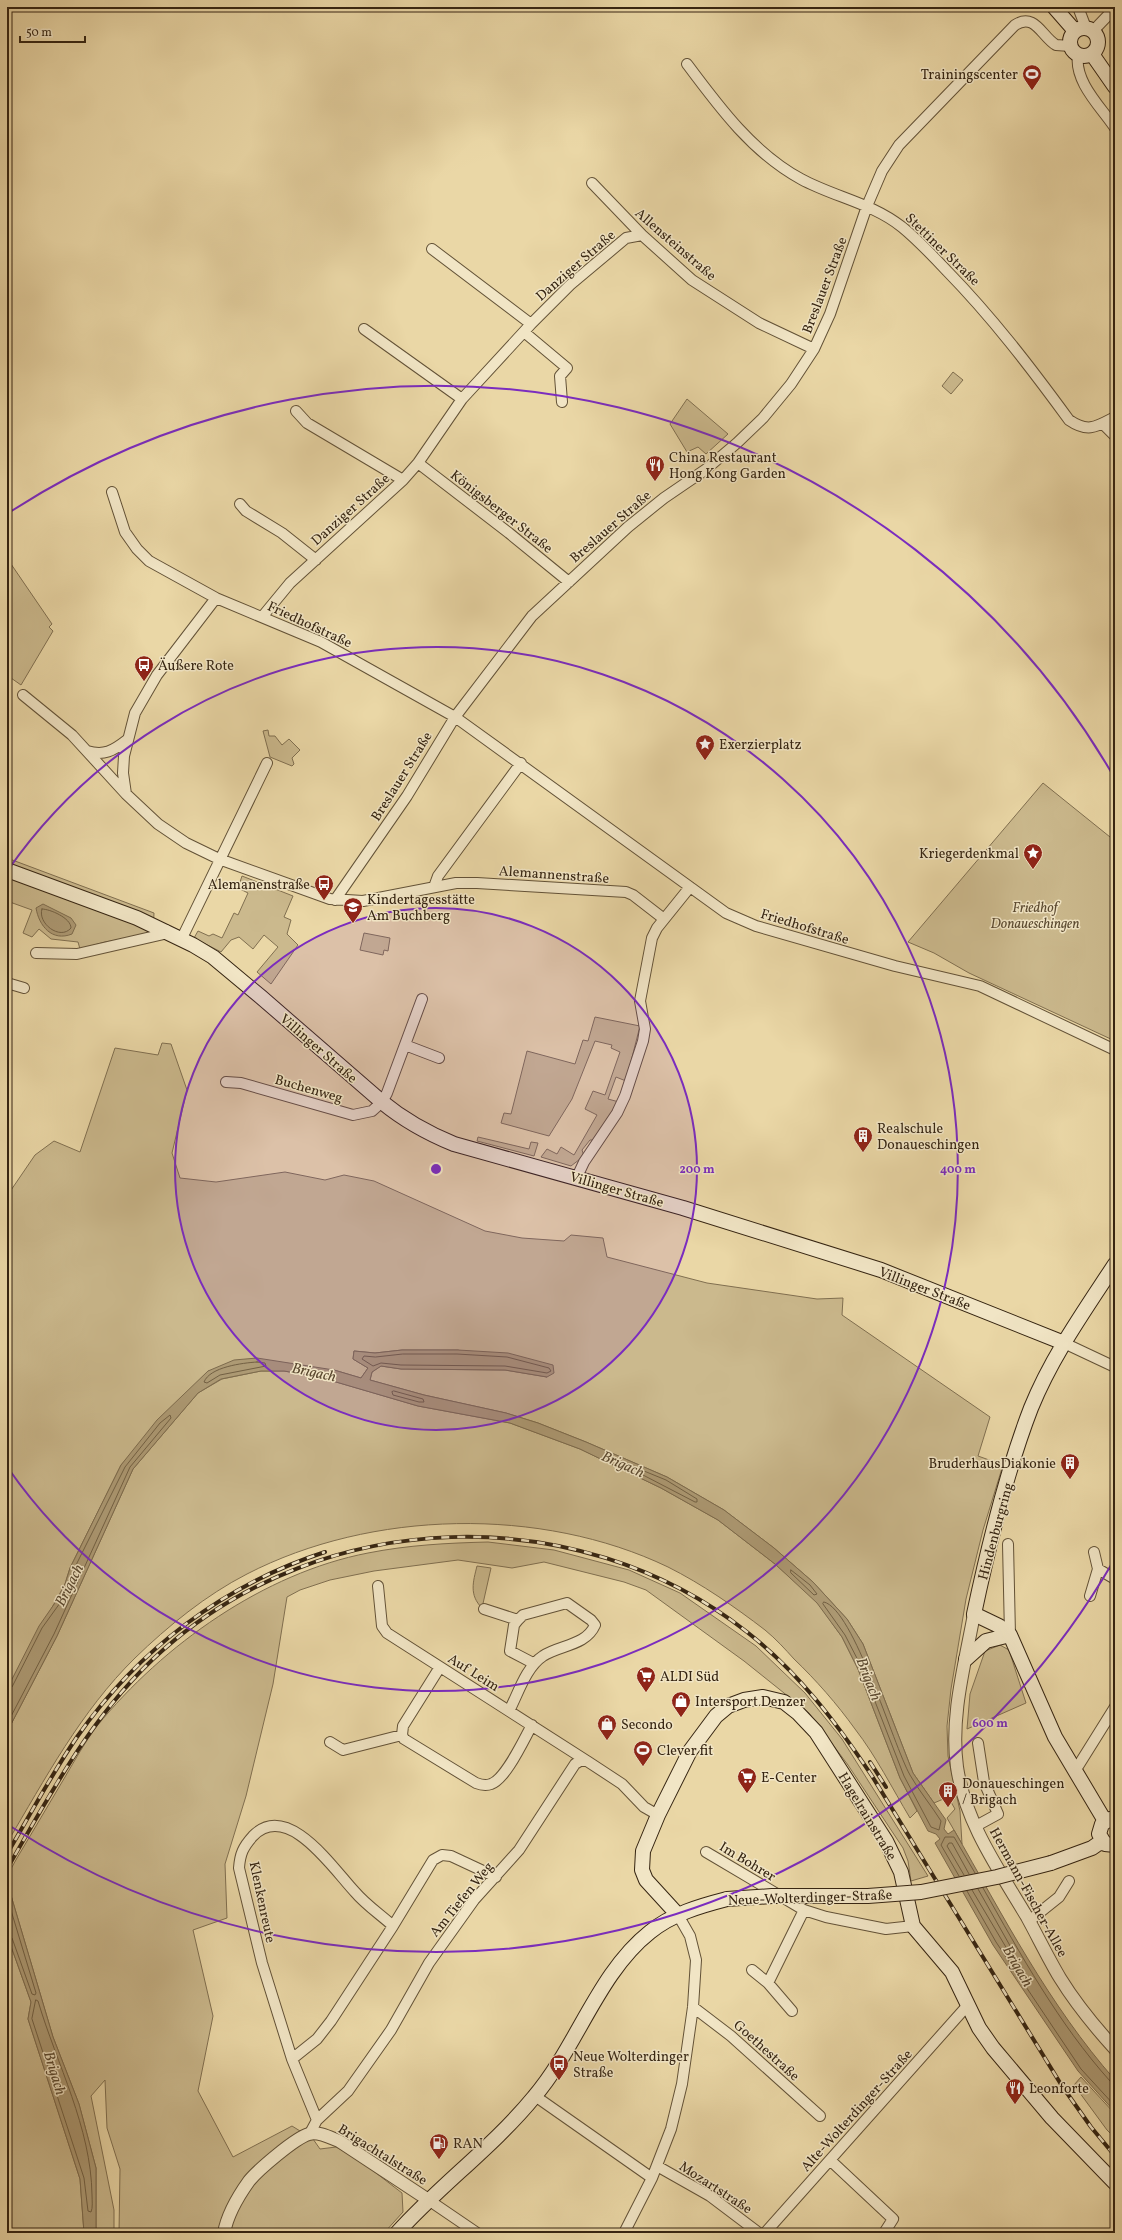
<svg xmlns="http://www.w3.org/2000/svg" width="1122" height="2240" font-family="Vollkorn,serif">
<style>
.green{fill:#cbb98d;stroke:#806f50}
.water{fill:#ad9a74;stroke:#7d6b4d}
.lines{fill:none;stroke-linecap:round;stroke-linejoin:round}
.shore{stroke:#726043;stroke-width:1}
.minor-casing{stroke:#635237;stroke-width:12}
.tertiary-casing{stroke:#635237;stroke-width:14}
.secondary-casing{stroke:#362512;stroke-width:16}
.minor{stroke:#f1e5c5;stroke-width:10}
.tertiary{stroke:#f1e5c5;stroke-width:12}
.secondary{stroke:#f1e5c5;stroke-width:14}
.rail-casing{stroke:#362512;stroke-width:4}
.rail{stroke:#f1e5c5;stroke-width:2.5;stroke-dasharray:8;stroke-linecap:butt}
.secondary-bridge-casing{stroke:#362512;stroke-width:16;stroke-linecap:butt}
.secondary-bridge{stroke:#f1e5c5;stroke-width:14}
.ring{fill:none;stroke:#7b2cbf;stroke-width:2}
.labels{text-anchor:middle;stroke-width:3;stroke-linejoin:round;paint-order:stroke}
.poi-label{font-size:14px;fill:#362512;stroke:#f1e5c5;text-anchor:start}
.street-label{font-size:14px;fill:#362512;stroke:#f1e5c5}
.park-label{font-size:14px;font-style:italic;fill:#5b4a31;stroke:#f1e5c5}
.water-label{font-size:15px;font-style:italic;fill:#5a482f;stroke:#f1e5c5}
.centre{fill:#7b2cbf;stroke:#f1e5c5;stroke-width:2}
.ring-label{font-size:12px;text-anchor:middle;font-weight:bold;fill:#7b2cbf;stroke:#f1e5c5;stroke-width:3;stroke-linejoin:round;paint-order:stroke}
</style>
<rect width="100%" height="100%" fill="#ead7a6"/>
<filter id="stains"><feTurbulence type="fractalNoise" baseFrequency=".005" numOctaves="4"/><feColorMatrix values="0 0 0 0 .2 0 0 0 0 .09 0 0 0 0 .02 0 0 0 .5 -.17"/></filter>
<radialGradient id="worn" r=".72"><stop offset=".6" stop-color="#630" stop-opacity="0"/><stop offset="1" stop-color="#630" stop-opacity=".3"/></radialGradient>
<!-- green -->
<path class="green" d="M953,372L963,380L951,394L942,386Z
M687,399L728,434L706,454L698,447L687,452L670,424Z
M7,564H11L52,624L49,627L53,631L21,685L11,678L7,684Z
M268,730L269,736H275L282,745L289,739L300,750L292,758L294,764L292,766L270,757L263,731Z
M1043,783L1115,841V1041L969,973L934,953L908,942Z
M7,858L154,913L153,934L105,942L80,949L78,942L51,939L39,929L32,937L23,933L32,910L7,901Z
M242,876L293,896L284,917L291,920L287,934L298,945L271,984L257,972L278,947L264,935L253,949L239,937L231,940L221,952L194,938L198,931L209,936L213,934L222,938L234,913L238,915L248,893L238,888Z
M364,933L390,938L388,951L384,950L383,955L360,950Z
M595,1017L640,1026L626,1081L616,1077L608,1099L619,1102L595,1140H590L582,1150L584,1156L571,1166L541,1157L547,1149L557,1154L561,1147L574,1155L597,1115L585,1109L593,1091L605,1095L620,1052L611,1048L612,1045L595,1041L572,1099L549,1136L501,1123L504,1113L511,1114L527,1051L575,1064L583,1040L588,1041Z
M162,1043L171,1044L187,1090L172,1153L180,1178L216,1182L285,1172L325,1180L344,1175L374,1181L485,1231L522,1238L564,1241L571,1235L603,1238L607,1257L707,1283L817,1299L843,1298L842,1315L990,1417L978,1456L1003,1465L983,1530L966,1599L951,1689L947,1726L948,1756L960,1811L962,1844L947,1818L955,1809L948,1797L934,1803L913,1773L863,1644L847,1619L813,1582L774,1548L724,1510L667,1477L586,1442L538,1423L506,1413L424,1395L370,1380L372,1372L381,1366L401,1369L505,1370L547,1377L458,1350H402L375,1353L354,1351L353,1359L368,1368L361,1378L334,1370L208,1371L121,1465L70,1568L65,1584L7,1689V1196L35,1155L54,1141L80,1152L115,1048L158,1055Z
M478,1137L529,1149L531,1142L538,1143L534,1156L477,1141Z
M261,1371H284L319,1377L418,1406L510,1423L580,1449L661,1488L718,1520L775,1564L817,1602L842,1637L858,1669L900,1778L917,1811L910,1818C892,1788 876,1756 855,1729C837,1704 816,1680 794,1659C785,1649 776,1639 765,1630C735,1607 702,1584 668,1567C541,1506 371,1510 247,1574C206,1595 168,1626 135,1658C81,1711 45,1779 7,1843V1732L57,1636L133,1469L198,1393L222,1379Z
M488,1542L554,1550L629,1570L680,1593L756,1646L805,1693L842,1739L928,1876L911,1881L908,1861L903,1848L848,1765L809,1713L744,1661L646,1590L624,1582L544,1562L512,1568L458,1560L374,1571L330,1580L300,1590L287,1597L273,1684L246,1796L225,1864L227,1918L193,1930L213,2016L198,2091L233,2157L292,2126L313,2139L320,2149L336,2147L354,2156L402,2193L403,2212L384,2233H119L120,2169L107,2128L105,2080L91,2096L114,2210V2233H96V2168L79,2104L53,2037L7,1882V1876L17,1858C33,1831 49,1804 65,1777C75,1760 85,1742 97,1726C163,1645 264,1573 368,1553C408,1545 448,1543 488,1542Z
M477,1566L491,1568L482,1608C469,1595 473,1582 477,1566Z
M1000,1645L1009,1650L1026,1703L967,1729L970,1694L985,1651Z
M7,1935L31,2002L28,2019L80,2179L84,2233H7Z
M1081,2077L1115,2114V2138L1107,2130L1074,2085Z"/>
<!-- water -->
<path class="water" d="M43,904L71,918L76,925L72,934C52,942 39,926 36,908Z
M402,1350H458L508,1353L553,1365L554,1373L547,1377L505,1370L401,1369L381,1366L372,1372L370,1380L424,1395L506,1413L538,1423L586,1442L667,1477L724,1510L774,1548L813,1582L847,1619L863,1644L913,1773L946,1820L944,1829L948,1834L954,1830C1003,1916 1049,2005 1115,2080V2112L1078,2071L993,1945L935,1843L940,1839L936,1834L928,1831L900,1778L858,1669L842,1637L817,1603L775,1564L718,1520L661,1488L580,1449L510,1423L418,1406L319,1377L284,1371H261L221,1379L198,1393L133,1469L57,1636L7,1732V1689L39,1626L57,1600L65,1584L70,1568L121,1465L157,1420L208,1371L234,1360L257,1358L334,1370L361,1378L368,1368L353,1359L354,1351L375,1353Z
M7,1882L53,2037L79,2104L96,2168V2233H84L80,2179L28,2019L31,2002L7,1935Z"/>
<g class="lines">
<!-- shore -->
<path class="shore" d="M42,909C50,909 71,918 71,928C60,941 37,923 42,909Z
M403,1354H457L507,1357L549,1368L551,1371L547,1373L505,1366L401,1365L381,1363L373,1366L362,1359L364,1356L375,1357Z
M257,1362L265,1363L266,1366L220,1375L207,1383L204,1382C210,1367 242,1363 257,1362Z
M394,1391L423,1399L424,1402H419L393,1395L392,1392Z
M644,1471L666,1480L697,1499V1502H695L643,1475L642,1473Z
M791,1570L810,1585L817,1594L814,1595L791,1573Z
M824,1602C854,1609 893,1745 910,1775C919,1791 931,1805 941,1821L939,1830L931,1827L904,1776L862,1668L845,1635L823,1604Z
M7,1690L12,1687L42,1628L60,1603L69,1586L74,1569L125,1467L160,1423L170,1415L171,1418L130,1467L54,1634L7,1724
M964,1875L947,1846L949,1843H952L969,1874
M959,1876L941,1845L945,1837H954L975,1873
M983,1888C1021,1955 1058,2023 1110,2081L1115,2082
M972,1890L1010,1954H1013V1951L978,1889
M967,1891L996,1942L1081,2069L1115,2106
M7,1897L36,1993L35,1995L32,1994L12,1938L7,1936
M36,2000L38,2001C57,2065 91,2127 92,2195C92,2200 93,2208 91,2212L88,2211L84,2178L32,2019Z"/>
<!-- minor casing -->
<g class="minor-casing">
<path id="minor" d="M1078,7L1086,28
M1093,31L1115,8
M1078,55C1074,82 1101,107 1115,128
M687,64C719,107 753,153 801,179C834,197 872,203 902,227C918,240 932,255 947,271C992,317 1031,368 1069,420C1088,433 1096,427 1115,417
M592,183L642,235L692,280L759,323L814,349
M432,249L531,324
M364,329L462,399
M524,332L567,368L560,376L562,402
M296,411L307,423L403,480
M1103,424L1115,436
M418,463L509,533L569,582
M112,492L125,532L137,549L149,561L216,598L321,642L455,717L726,913L756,926L895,966L980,986L1115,1050
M240,504L246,511L282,533L316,560
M216,598L157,675L135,713L124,756L123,773L126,794L158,824L186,843L219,859L330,899L363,901L456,883H477L626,892L633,895L664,919
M262,617L290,583L403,480L418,463L462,399L531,324L570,285L626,238L642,235
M23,695L72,735L126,794
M87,751C104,756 113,751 127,740
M434,887L438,876L521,763
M335,900L407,796L455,717L532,616L628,527L664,498L705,470L737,443L763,418L791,384L814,349L830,314L867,206L882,171L899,145L1015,25C1035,12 1042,37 1056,45L1070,46
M182,938L267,763
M36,953L77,954L164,934L166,930
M7,983L24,988
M405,1045L439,1058
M226,1082L241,1083L353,1115L372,1111L382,1102L387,1093L422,999
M577,1177L584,1162L617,1113L625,1096L643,1041L645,1029L640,1001L652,938L657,928L690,887
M1064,1343L1115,1367
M1008,1544L1010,1635
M1098,1569L1115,1579
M378,1586L382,1626L387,1633L587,1761
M1090,1596L1098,1569L1094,1552
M484,1609L518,1620
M440,1667L403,1726L402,1735L404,1739L476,1783C481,1785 486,1786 491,1784C506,1779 524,1739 532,1725
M509,1711C518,1694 526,1667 543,1656C559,1645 586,1646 595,1625L591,1620L567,1603L523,1615L518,1620L514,1625L510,1651L533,1663
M330,1742L343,1750L402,1735
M1075,1771L1115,1707
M976,1826L998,1814L984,1782L978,1743
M706,1852L804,1910L826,1917L886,1929L913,1926
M1029,1921L1059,1897L1069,1881
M752,1970L768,1983L792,2011
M768,1983L804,1910
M693,2007L731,2036L820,2116
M292,2059L262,1963L239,1868C240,1854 243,1847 253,1836C288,1800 334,1870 355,1892C366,1905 381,1915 393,1926
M535,2096L652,2178
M317,2120L292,2059L317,2039L331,2021L393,1926L433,1860L442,1855L451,1856L496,1877
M310,2133L317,2120L348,2091L391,2030L429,1963L474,1900L519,1850L575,1764L580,1761H587L622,1784L644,1807L658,1815
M830,2160L893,2219L884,2233
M657,2166L710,2196L759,2233
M430,2201L477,2233
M624,2233L652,2178L671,2129L682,2084L693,2007L696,1960L690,1936L678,1915
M765,2233L967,2006"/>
</g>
<!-- tertiary casing -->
<g class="tertiary-casing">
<path id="tertiary" d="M974,1614C965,1664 950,1716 957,1767C965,1822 999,1870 1027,1917C1038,1937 1048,1958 1060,1978C1076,2004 1095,2027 1115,2049
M224,2233C227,2216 239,2195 249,2181C258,2170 295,2138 309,2134C318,2131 331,2138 339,2141L430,2201"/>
</g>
<!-- secondary casing -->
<g class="secondary-casing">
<path id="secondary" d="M1054,7L1075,31
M1070 42a14 14 0 1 1 28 0a14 14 0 1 1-28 0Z
M1092,54L1115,87
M7,870L137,918L193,945L213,957L261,997L382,1102C405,1121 427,1133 454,1144L683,1208L881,1270L1064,1343
M966,1659L986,1641L1010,1635
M1115,1819H1110L1102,1824L1099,1834L1105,1844L1115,1845
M1105,1821L1055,1737L1010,1635L999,1626L974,1614C988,1548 1007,1470 1031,1408C1052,1356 1085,1310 1115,1264
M1051,1863L1092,1848L1102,1841
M678,1915L646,1880L642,1870L643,1851L658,1815L690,1751L716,1716L728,1706L744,1700L763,1697L784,1702L798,1713L816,1732L886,1841L901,1872L913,1926L952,1972L979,2028L993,2048L1052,2118L1115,2183
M397,2233C440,2185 493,2147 534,2097C577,2047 598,1973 650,1932C672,1914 700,1906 727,1899"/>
</g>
<!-- minor -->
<use href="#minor" class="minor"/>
<!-- tertiary -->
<use href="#tertiary" class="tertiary"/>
<!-- secondary -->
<use href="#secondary" class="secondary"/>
<!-- rail casing -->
<g class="rail-casing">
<path id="rail" d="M870,1762L886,1787
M7,1854C30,1815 51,1775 77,1737C138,1650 223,1585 325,1552
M7,1869C52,1791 94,1711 163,1650C324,1507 576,1498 747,1632C798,1672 836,1722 872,1776L1062,2086L1091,2127L1115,2156"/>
</g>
<!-- rail -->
<use href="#rail" class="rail"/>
<!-- secondary-bridge casing -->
<g class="secondary-bridge-casing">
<path id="secondary-bridge" d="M727,1899L772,1896H868L921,1892L997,1877L1051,1863"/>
</g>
<!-- secondary-bridge -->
<use href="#secondary-bridge" class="secondary-bridge"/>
</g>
<!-- distance rings -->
<circle cx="436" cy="1169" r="261" fill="#7b2cbf" fill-opacity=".12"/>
<g class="ring">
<circle cx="436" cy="1169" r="261"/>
<path d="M8 870A522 522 0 1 1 8 1468"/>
<path d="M1114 1560A783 783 0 0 1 10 1826M10 512A783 783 0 0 1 1114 777"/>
</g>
<!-- icons -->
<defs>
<g id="stadium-pin" transform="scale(1)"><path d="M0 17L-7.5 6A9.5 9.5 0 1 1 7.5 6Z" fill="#8f2418" stroke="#f1e5c5"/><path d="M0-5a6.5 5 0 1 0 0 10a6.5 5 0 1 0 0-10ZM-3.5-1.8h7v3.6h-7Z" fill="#fff"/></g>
<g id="restaurant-pin" transform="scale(1)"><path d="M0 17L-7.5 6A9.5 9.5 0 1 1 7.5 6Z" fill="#8f2418" stroke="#f1e5c5"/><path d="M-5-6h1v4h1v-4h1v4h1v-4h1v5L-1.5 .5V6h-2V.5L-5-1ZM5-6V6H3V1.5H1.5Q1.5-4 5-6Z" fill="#fff"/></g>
<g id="bus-pin" transform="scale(1)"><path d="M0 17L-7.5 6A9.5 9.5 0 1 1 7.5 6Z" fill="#8f2418" stroke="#f1e5c5"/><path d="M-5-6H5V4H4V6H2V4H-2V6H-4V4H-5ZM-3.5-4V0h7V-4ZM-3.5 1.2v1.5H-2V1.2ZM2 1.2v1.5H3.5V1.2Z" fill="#fff"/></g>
<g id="sight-pin" transform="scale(1)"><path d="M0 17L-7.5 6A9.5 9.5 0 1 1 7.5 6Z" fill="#8f2418" stroke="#f1e5c5"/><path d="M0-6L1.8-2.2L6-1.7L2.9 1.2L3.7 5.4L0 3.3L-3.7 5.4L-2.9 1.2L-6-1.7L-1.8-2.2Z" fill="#fff"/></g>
<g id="school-pin" transform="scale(1)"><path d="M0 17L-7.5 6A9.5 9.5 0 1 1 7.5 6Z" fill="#8f2418" stroke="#f1e5c5"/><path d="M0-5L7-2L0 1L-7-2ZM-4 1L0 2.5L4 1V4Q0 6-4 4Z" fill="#fff"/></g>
<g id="building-pin" transform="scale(1)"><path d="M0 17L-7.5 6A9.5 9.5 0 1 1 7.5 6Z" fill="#8f2418" stroke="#f1e5c5"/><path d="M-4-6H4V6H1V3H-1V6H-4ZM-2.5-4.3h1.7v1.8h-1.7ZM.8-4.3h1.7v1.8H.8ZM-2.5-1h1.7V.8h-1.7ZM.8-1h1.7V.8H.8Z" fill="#fff"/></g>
<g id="supermarket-pin" transform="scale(1)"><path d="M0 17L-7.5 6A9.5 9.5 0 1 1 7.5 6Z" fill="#8f2418" stroke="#f1e5c5"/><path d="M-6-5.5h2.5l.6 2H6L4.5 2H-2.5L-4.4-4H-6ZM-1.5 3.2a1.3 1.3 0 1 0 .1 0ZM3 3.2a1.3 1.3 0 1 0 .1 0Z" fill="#fff"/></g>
<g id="shop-pin" transform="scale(1)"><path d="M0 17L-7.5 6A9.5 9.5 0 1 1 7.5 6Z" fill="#8f2418" stroke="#f1e5c5"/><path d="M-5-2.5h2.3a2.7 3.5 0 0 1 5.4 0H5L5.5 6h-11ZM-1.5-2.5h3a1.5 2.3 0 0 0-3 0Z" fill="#fff"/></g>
<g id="fuel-pin" transform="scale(1)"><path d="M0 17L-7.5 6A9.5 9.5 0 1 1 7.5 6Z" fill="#8f2418" stroke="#f1e5c5"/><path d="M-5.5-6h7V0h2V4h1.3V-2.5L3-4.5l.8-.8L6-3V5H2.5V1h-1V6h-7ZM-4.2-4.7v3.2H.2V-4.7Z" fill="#fff"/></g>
</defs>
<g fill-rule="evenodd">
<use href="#stadium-pin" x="1032" y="74"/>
<use href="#restaurant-pin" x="655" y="465"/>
<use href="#bus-pin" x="144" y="665"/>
<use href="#sight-pin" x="705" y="744"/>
<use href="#sight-pin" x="1033" y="853"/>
<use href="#bus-pin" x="324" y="884"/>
<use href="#school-pin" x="353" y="907"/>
<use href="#building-pin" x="863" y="1136"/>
<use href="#building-pin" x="1070" y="1463"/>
<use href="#supermarket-pin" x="646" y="1676"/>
<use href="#shop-pin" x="681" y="1701"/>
<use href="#shop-pin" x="607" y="1724"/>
<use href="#stadium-pin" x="643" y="1750"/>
<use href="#supermarket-pin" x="747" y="1777"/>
<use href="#building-pin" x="948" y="1791"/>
<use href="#bus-pin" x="559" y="2064"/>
<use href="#restaurant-pin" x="1015" y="2088"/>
<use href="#fuel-pin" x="439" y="2143"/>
</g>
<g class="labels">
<!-- poi labels -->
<g class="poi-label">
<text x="1018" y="79" text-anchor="end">Trainingscenter</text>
<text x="669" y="462">China Restaurant<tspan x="669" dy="16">Hong Kong Garden</tspan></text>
<text x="158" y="670">Äußere Rote</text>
<text x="719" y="749">Exerzierplatz</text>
<text x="1019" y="858" text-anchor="end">Kriegerdenkmal</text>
<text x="310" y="889" text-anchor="end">Alemanenstraße</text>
<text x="367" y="904">Kindertagesstätte<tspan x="367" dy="16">Am Buchberg</tspan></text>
<text x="877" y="1133">Realschule<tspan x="877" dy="16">Donaueschingen</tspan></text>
<text x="1056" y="1468" text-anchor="end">BruderhausDiakonie</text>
<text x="660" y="1681">ALDI Süd</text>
<text x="695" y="1706">Intersport Denzer</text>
<text x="621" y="1729">Secondo</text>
<text x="657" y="1755">Clever fit</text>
<text x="761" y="1782">E-Center</text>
<text x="962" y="1788">Donaueschingen<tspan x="962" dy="16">/ Brigach</tspan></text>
<text x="573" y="2061">Neue Wolterdinger<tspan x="573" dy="16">Straße</tspan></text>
<text x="1029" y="2093">Leonforte</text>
<text x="453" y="2148">RAN</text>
</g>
<!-- street labels -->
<g class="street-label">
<text transform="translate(676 244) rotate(41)" y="5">Allensteinstraße</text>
<text transform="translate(943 249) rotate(44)" y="5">Stettiner Straße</text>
<text transform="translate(575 265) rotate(-41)" y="5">Danziger Straße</text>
<text transform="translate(824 285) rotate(-69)" y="5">Breslauer Straße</text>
<text transform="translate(350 509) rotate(-42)" y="5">Danziger Straße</text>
<text transform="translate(502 511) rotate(38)" y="5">Königsberger Straße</text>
<text transform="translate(610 526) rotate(-41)" y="5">Breslauer Straße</text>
<text transform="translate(310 624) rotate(25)" y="5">Friedhofstraße</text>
<text transform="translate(401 776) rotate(-58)" y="5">Breslauer Straße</text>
<text transform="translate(554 874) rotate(4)" y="5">Alemannenstraße</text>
<text transform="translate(805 926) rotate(17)" y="5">Friedhofstraße</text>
<text transform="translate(319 1048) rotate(41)" y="5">Villinger Straße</text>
<text transform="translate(309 1088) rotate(16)" y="5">Buchenweg</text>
<text transform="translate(617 1189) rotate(16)" y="5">Villinger Straße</text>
<text transform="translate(925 1288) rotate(21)" y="5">Villinger Straße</text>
<text transform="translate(995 1531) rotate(-75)" y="5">Hindenburgring</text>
<text transform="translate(474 1672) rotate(32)" y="5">Auf Leim</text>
<text transform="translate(868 1816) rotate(59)" y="5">Hagelrainstraße</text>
<text transform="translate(748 1861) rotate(31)" y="5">Im Bohrer</text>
<text transform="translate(1029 1892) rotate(61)" y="5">Hermann-Fischer-Allee</text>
<text transform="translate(810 1897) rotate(-2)" y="5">Neue-Wolterdinger-Straße</text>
<text transform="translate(461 1899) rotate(-51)" y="5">Am Tiefen Weg</text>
<text transform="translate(263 1902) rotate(78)" y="5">Klenkenreute</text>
<text transform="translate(767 2050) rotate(42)" y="5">Goethestraße</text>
<text transform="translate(856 2110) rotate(-48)" y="5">Alte-Wolterdinger-Straße</text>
<text transform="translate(383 2154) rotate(32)" y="5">Brigachtalstraße</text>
<text transform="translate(716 2187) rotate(33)" y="5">Mozartstraße</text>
</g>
<!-- park labels -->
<g class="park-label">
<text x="1035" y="912">Friedhof<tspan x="1035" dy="16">Donaueschingen</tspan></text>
</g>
<!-- water labels -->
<g class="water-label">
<text transform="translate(314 1372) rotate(12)" y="5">Brigach</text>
<text transform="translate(623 1464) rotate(24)" y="5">Brigach</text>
<text transform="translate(69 1585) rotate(-63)" y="5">Brigach</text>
<text transform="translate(869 1679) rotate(69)" y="5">Brigach</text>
<text transform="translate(1018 1966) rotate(60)" y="5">Brigach</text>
<text transform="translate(55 2073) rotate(73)" y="5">Brigach</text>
</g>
</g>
<circle cx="436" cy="1169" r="6" class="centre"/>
<g class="ring-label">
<text x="697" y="1173">200 m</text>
<text x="958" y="1173">400 m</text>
<text x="990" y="1727">600 m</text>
</g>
<!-- margin -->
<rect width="1122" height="2240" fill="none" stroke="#ead7a6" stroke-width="24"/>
<rect x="8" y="8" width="1106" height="2224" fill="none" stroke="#362512" stroke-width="2"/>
<rect x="12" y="12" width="1098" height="2216" fill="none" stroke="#362512"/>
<!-- scale -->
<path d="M20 36v6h65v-6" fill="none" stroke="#362512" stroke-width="2"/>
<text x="26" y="36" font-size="12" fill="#362512" stroke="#f1e5c5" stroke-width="3" paint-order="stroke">50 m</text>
<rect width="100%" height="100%" filter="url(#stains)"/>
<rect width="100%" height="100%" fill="url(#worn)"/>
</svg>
